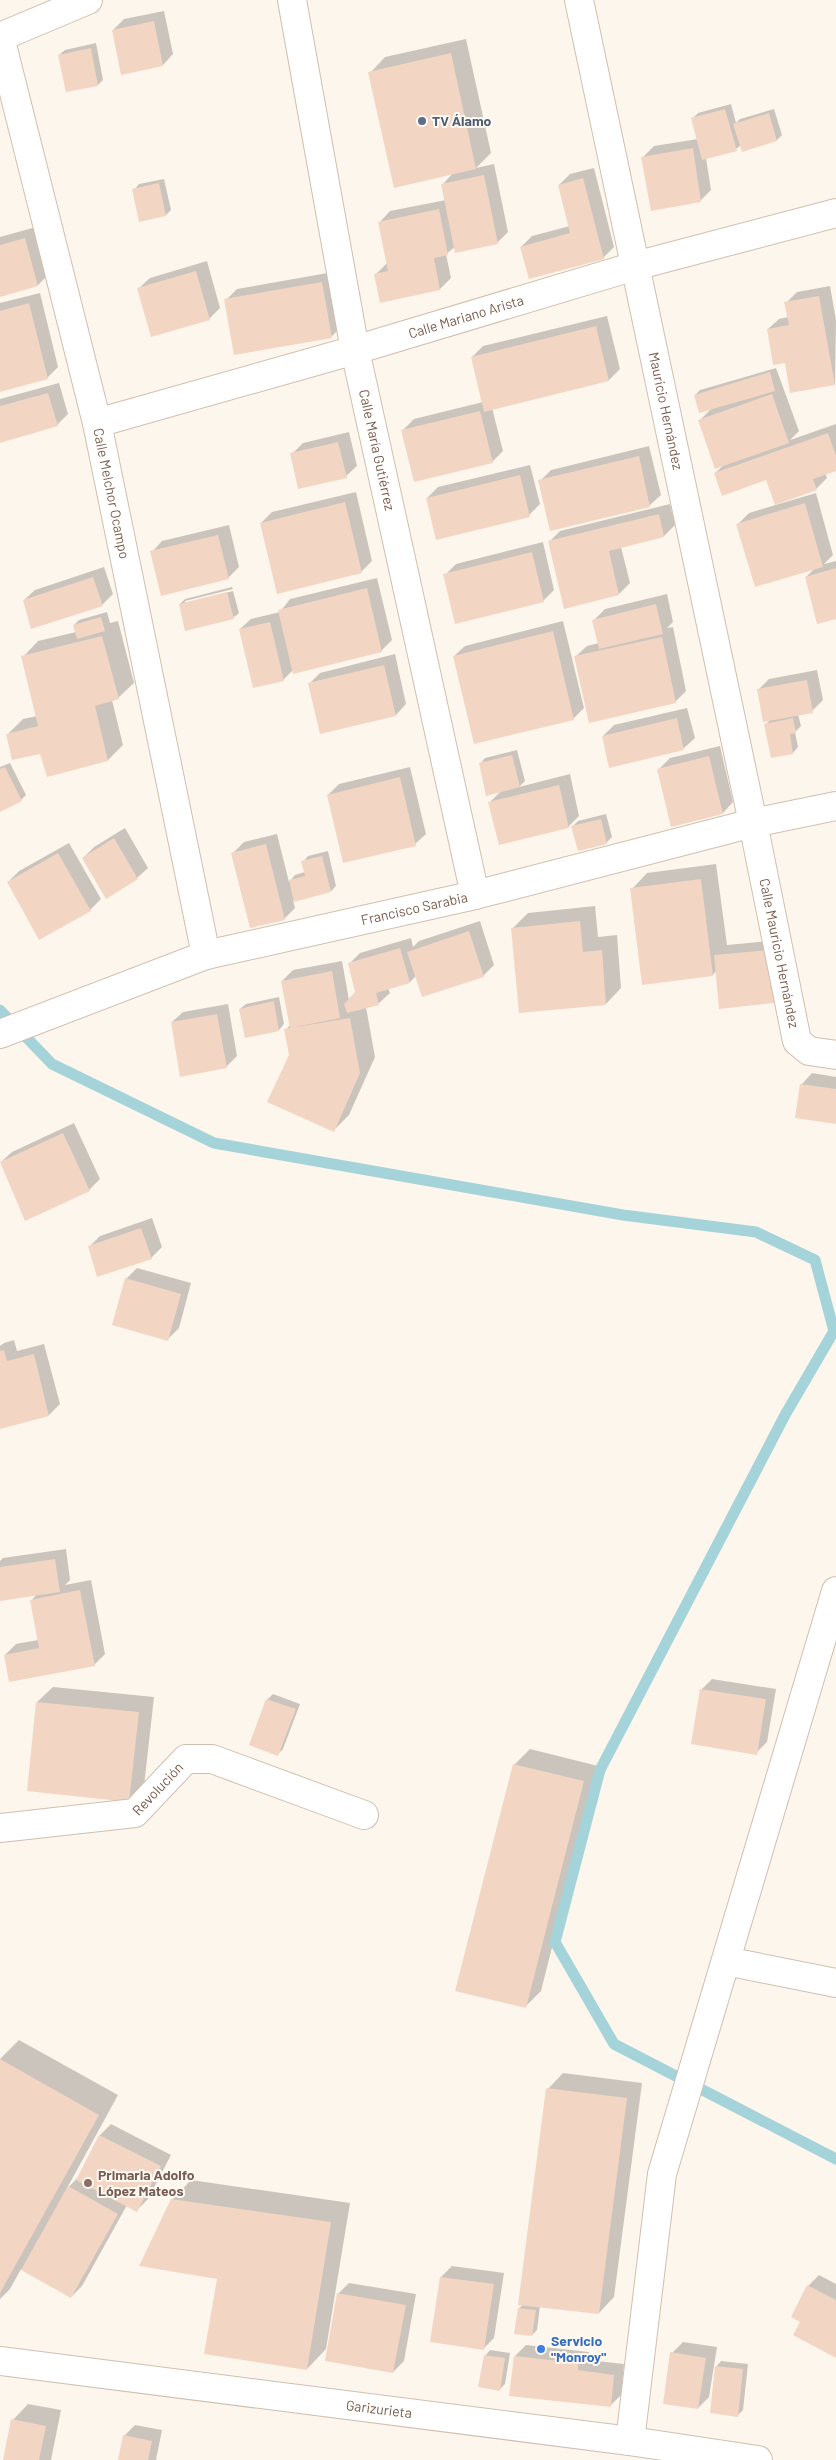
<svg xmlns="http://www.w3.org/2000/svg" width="836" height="2460" font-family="Barlow,sans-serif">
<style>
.shadow{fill:#0003}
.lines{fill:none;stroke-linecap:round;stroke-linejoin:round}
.stream{stroke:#a5d3da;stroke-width:11}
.building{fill:#f3d5c3}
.street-casing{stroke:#d1beb0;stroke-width:30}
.street{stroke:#fff;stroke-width:28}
.service-dot{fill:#5c6f8a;stroke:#fffaf3;stroke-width:2}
.education-dot{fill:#8d6e63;stroke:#fffaf3;stroke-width:2}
.shop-dot{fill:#3f7fe0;stroke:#fffaf3;stroke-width:2}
.labels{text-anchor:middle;stroke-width:4;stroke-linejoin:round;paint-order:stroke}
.service-label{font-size:14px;font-weight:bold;fill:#4e5e75;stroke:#fffaf3;text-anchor:start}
.street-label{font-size:14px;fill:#7a5c4d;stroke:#fffaf3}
.education-label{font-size:14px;font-weight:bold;fill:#785e54;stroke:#fffaf3;text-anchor:start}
.shop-label{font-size:14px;font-weight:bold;fill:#366cbe;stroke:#fffaf3;text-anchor:start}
</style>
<rect width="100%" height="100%" fill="#fdf6ec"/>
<!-- shadow -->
<path class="shadow" d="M164,11L173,54L163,65L113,30L124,19Z
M466,39L491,153L476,168L494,164L508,232L497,243L455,247L446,254L451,278L440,289L381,301L376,274L387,263L380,222L390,211L446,200L443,184L453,173L370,73L385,57Z
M96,43L103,80L98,85L59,55L65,50Z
M731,104L736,123L740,119L774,109L782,135L777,140L741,145L736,149L706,158L711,190L700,201L643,157L654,146L698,139L692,119L698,113Z
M594,168L614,247L603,258L521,247L532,236L570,226L559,185L570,174Z
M164,179L171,210L166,215L140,221L134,190L139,184Z
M36,227L49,274L38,285L0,296V237Z
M207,261L220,308L209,319L139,288L150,278Z
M333,272L342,326L331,337L226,300L237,289Z
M830,286L836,320L835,384L768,329L779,319L788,317L786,303L797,292Z
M40,293L58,367L47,378L0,391V303Z
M607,316L620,369L609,380L492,408L503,451L492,462L403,430L414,419L483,402L472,357L483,346Z
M776,368L799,431L790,440L836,424V470L825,473L827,478L816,489L767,479L715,473L725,464L700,420L712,408L695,395L700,390Z
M59,383L68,414L57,425L0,441V399Z
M349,432L357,466L346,476L292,454L303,443Z
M649,446L661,495L650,505L551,529L540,481L551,470Z
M530,465L540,504L529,515L427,498L438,487Z
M356,492L372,561L361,572L261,523L272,512Z
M816,493L833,555L824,564L836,561V618L806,577L815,568L738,524L749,513Z
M670,504L675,525L664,536L621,547L630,583L619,594L549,542L560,531Z
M229,525L239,567L228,578L152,552L162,541Z
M543,542L554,590L543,601L445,575L456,564Z
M104,567L113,594L102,605L24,600L35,590Z
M377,578L392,640L381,651L294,669L283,680L240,629L251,619L280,612L290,599Z
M232,587L233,589L185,601V603L233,591L239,613L233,618L180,604L185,599Z
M667,594L673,622L667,628L673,627L686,691L675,702L576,656L587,646L599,643L594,620L605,609Z
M107,612L110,623L118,621L134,683L118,698L112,700L123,745L108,760L41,752L7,735L23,719L37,716L23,657L38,641L76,632L74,625L79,620Z
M563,621L584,708L573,719L454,656L465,646Z
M395,654L406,704L396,715L310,683L320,673Z
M817,670L823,700L812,711L798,714L801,726L795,732L798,747L793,753L766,724L771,719L758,690L769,679Z
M687,708L695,738L684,748L610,766L603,736L614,725Z
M720,746L733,802L723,813L659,769L670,758Z
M517,750L525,781L519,787L570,774L579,816L568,827L490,802L502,790L480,764L485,758Z
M10,763L26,795L21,800L0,810V767Z
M410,767L426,834L415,844L328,795L339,784Z
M606,814L612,837L606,843L573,826L578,821Z
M125,828L148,868L137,878L83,858L94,847Z
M277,834L289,882L295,875L305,872L303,862L308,856L328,851L336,886L331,891L293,900L295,908L284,919L233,853L244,842Z
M69,843L101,899L90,910L8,882L19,871Z
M716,864L727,945L779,940L785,991L774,1002L716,971L713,975L632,889L647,873Z
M595,906L598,937L617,935L621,988L606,1004L512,929L528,913Z
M480,921L494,965L483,976H416L410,982L388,988L390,993L379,1003L366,1007L375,1057L349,1115L334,1130L290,1055L286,1030L290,1025L282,981L293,970L342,961L349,1000L357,992L349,964L360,953L411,938L413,947L419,941Z
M279,997L284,1024L279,1030L246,1036L240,1009L246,1004Z
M228,1004L237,1056L226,1067L172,1022L183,1012Z
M812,1073L836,1077V1123L796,1117L802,1084Z
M74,1123L100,1179L89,1190L1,1162L12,1152Z
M152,1218L162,1247L151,1258L89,1247L100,1236Z
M137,1268L191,1283L179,1328L168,1339L126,1279Z
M14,1340L17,1351L44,1344L60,1404L49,1415L0,1428V1346L4,1343Z
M66,1549L70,1580L65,1585L91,1580L105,1654L94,1665L5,1655L16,1644L38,1640L31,1601L37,1594L0,1600V1561L3,1558Z
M712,1679L776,1689L767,1742L756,1753L701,1690Z
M53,1687L154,1697L144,1786L128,1801L28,1790L37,1702Z
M273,1694L300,1704L283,1749L278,1754L267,1700Z
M530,1749L598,1766L541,1991L525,2007L457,1990L515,1764Z
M19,2040L118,2095L66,2190L79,2176L100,2135L111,2124L171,2155L148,2199L137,2210L127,2205L82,2286L71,2297L21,2269L10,2289L0,2299V2059Z
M563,2073L642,2083L614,2297L599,2313L540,2306L537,2330L532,2335L519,2308L524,2304L548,2089Z
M191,2180L350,2203L326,2349L307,2369L172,2200Z
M452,2266L504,2273L494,2338L483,2349L441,2277Z
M819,2275L836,2284V2356L802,2321L808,2286Z
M349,2283L416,2294L404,2361L393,2372L338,2294Z
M683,2342L717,2347L709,2397L698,2408L672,2353Z
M526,2345L589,2352L588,2360L624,2364L621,2395L610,2406L515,2356Z
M490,2350L510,2353L505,2384L500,2389L485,2356Z
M721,2361L748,2364L743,2410L738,2415L716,2367Z
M28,2404L61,2410L51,2460H5L13,2420Z
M135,2425L162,2430L156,2460H119L124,2436Z"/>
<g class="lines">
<!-- stream -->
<path class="stream" d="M0,1010L52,1064L214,1143L623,1215L756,1232L815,1260L834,1331L785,1415L600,1770L555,1942L614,2044L836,2159"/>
</g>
<!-- building -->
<path class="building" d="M154,21L163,66L121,75L112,30Z
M91,48L98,86L66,92L58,55Z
M451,53L476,169L394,188L368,72Z
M725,109L737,151L702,160L691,118Z
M769,113L777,141L742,152L733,124Z
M693,148L701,202L651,211L641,157Z
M484,175L498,244L455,253L441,184Z
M583,178L604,259L529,279L520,247L570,233L558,185Z
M159,183L166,216L139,222L132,189Z
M439,209L448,255L434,258L440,290L380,303L374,274L388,271L378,222Z
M25,238L38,286L0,297V245Z
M196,271L210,320L151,337L137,288Z
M322,282L332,338L234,355L224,299Z
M819,296L835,385L790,393L785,363L773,365L767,329L789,325L784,302Z
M29,303L48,379L0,392V311Z
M596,326L609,381L484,412L471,357Z
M770,372L775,391L699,413L694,395Z
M48,393L58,426L0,443V406Z
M772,394L789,443L715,469L698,420Z
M480,411L493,463L414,482L401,430Z
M828,433L836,456V471L813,479L817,490L775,505L766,480L722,496L714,473Z
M338,442L347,478L298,489L290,453Z
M639,456L650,507L550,531L538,480Z
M520,475L530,517L436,540L426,498Z
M345,502L362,573L277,594L260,523Z
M805,503L823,567L755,587L736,524Z
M659,514L664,537L609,551L619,595L564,609L548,541Z
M218,535L229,579L161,596L150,551Z
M532,552L544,602L455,624L443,574Z
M836,568V619L817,624L805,577Z
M93,577L103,606L31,629L23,600Z
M367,588L382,652L293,674L278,610Z
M227,592L234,619L185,631L179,604Z
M656,604L663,634L599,649L592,620Z
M101,617L105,631L77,639L73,625Z
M270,622L284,681L253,688L239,629Z
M553,631L574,720L474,744L453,656Z
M102,636L119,699L95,706L108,761L47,777L40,754L12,760L6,734L38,726L21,656Z
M662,637L676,703L589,723L574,656Z
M384,665L396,716L320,734L308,683Z
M807,680L813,713L763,722L757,689Z
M677,718L684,750L609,768L602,736Z
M793,718L796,733L790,734L793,754L771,758L764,724Z
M512,755L520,787L486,796L479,763Z
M709,756L723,814L671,827L657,769Z
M5,767L22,801L0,812V769Z
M400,777L416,846L343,863L327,795Z
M559,785L569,828L499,845L488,802Z
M601,819L607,844L578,851L571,826Z
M114,838L138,879L106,899L82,858Z
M266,844L285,920L250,928L231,853Z
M58,853L91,911L39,940L7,882Z
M322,856L331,892L294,902L289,880L305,876L301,861Z
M701,879L713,976L642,985L630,888Z
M580,921L583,952L602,950L606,1005L519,1013L511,928Z
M469,931L484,977L422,997L407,952Z
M400,948L410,983L376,993L379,1005L347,1013L344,1004L355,992L348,963Z
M769,950L774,1003L719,1009L714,955Z
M332,971L340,1018L290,1028L281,981Z
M274,1001L279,1031L245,1038L239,1009Z
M217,1014L227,1068L180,1077L171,1022Z
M350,1018L360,1073L334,1132L267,1102L289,1055L284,1029Z
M800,1084L836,1089V1124L795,1118Z
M63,1133L90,1191L25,1221L0,1162Z
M141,1228L152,1259L97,1277L88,1246Z
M125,1278L181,1294L168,1341L112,1325Z
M4,1350L7,1361L34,1354L49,1416L0,1429V1351Z
M55,1559L60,1592L0,1601V1567Z
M80,1590L95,1666L9,1682L4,1655L39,1648L30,1600Z
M700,1689L766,1699L757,1755L691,1744Z
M266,1699L296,1709L278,1756L249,1745Z
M36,1702L139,1712L129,1802L27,1791Z
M513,1764L584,1781L526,2008L455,1991Z
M0,2059L99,2115L0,2293Z
M546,2088L627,2098L599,2314L518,2305Z
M99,2135L161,2166L137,2212L76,2180Z
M68,2186L118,2214L71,2298L21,2270Z
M171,2199L331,2222L307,2370L204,2354L217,2279L139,2266Z
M440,2277L494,2284L484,2350L430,2342Z
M807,2285L836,2300V2358L793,2335L800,2322L791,2317Z
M337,2293L406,2305L393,2373L325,2361Z
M518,2308L536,2310L532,2336L514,2334Z
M670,2352L706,2358L698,2409L663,2404Z
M484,2355L505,2358L500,2391L478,2387Z
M514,2356L578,2363V2370L614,2375L611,2407L509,2396Z
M715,2366L743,2369L738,2417L710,2413Z
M11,2419L46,2426L39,2460H3Z
M123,2435L152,2441L148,2460H118Z"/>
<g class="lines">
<!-- street casing -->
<g class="street-casing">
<g id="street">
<path id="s1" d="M292,0L355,350L475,895"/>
<path id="s2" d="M579,0L753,823L797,1041L809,1051L836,1055"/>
<path id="s3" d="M0,37L97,423L206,955"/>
<path d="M0,37L88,0"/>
<path id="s4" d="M97,423L355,350L635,266L836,213"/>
<path id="s5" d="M0,1034L206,955L475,895L753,823L836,806"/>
<path id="s6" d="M0,1828L135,1813L186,1759H212L364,1815"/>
<path d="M726,1961L836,1983"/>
<path id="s7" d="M0,2361L630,2441L758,2460"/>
<path d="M630,2441L662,2174L836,1591"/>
</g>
</g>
<!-- street -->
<use href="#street" class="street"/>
</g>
<!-- markers -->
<circle class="service-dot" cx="422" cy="121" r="5"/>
<circle class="education-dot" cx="88" cy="2183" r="5"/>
<circle class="shop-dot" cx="541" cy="2349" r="5"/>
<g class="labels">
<!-- service labels -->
<g class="service-label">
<text x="432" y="126">TV Álamo</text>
</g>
<!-- street labels -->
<g class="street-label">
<text dy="5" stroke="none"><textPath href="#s4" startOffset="384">Calle Mariano Arista</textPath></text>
<text dy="5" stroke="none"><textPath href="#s2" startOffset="420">Mauricio Hernández</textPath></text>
<text dy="5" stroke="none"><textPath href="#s1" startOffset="458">Calle María Gutiérrez</textPath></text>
<text dy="5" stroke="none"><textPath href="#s3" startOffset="470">Calle Melchor Ocampo</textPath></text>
<text dy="5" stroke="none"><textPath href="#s5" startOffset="434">Francisco Sarabia</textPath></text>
<text dy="5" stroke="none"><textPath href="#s2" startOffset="974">Calle Mauricio Hernández</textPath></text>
<text dy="5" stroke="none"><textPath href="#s6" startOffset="169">Revolución</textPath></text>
<text dy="5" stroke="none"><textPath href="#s7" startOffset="382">Garizurieta</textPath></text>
</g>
<!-- education labels -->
<g class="education-label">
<text x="98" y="2180">Primaria Adolfo<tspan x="98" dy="16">López Mateos</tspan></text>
</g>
<!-- shop labels -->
<g class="shop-label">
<text x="551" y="2346">Servicio<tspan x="551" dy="16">"Monroy"</tspan></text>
</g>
</g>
</svg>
